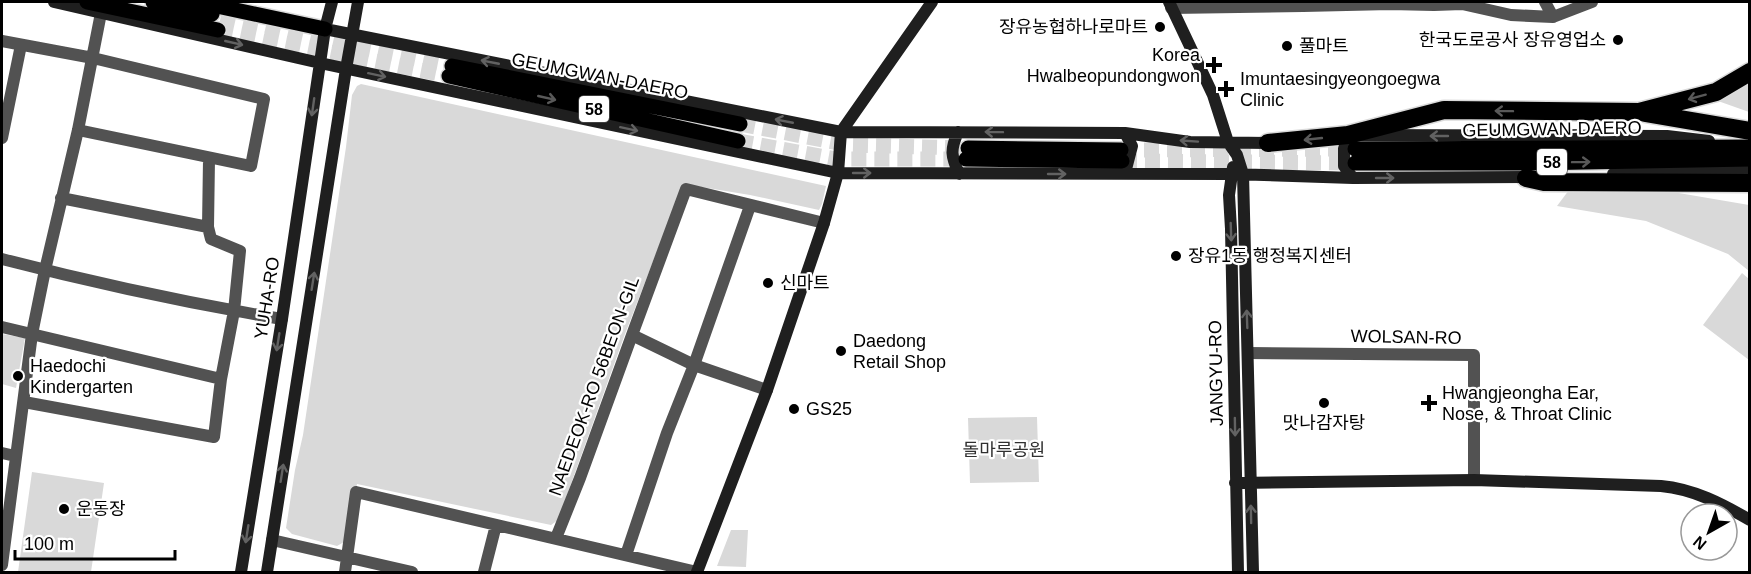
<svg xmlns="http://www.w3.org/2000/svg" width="1751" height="574" font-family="Helvetica,'Noto Sans KR',sans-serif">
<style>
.green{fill:#d9d9d9}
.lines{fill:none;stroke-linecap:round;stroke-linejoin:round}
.primary-tunnel{stroke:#d9d9d9;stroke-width:15;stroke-dasharray:15 8;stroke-linecap:butt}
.primary-casing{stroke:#dbdbdb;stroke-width:18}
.highway-casing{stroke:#dbdbdb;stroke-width:21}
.street{stroke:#525252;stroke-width:12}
.secondary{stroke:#1f1f1f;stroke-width:12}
.primary{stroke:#000;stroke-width:15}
.highway{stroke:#000;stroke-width:18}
.oneway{stroke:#626262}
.oneway2{stroke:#595959}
.poi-dot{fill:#000;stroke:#fff;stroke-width:2}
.labels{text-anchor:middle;stroke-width:4.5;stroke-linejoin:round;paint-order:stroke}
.shield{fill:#fff;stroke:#4c4c4c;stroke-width:1.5}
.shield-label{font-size:16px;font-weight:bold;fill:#000}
.poi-label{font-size:18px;fill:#000;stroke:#fff;text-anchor:start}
.street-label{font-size:18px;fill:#000;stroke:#fff}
.park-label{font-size:18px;fill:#303030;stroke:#fff}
</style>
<rect width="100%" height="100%" fill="#fff"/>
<!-- green -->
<path class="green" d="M1749,83V112L1718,101Z
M361,84L826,186L822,204L819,210L750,195L683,184L625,334L558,520L551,525L357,484L344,542L337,546L292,534L286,528L295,470L303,435L346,147L352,95L357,86Z
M1569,190H1661L1749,205V271L1728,254L1646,221L1557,206Z
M1742,273L1749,279V360L1703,325Z
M2,334L25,338L16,388L2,384Z
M1037,417L1039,482L970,483L968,418Z
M32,472L104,483L91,572H18Z
M731,530H748L746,567L717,566Z"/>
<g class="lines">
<!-- primary-tunnel -->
<path class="primary-tunnel" d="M221,16L349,45L452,66
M218,30L449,76
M740,124L849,145L965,148
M738,141L836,159H966
M1121,150L1355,149
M1122,161L1355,163"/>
<!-- primary casing -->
<g class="primary-casing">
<path id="primary" d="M87,2L218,30
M153,2L212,14
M198,2L325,29
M452,66L740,124
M449,76L738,141
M968,148L1121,150
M1355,149L1750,147
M966,159L1122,161
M1355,163H1532L1750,159"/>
</g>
<!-- highway casing -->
<g class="highway-casing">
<path id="highway" d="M1645,113L1750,131
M1268,143L1348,135L1444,110L1639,112L1716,92L1750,72
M1526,178L1544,182L1750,183"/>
</g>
<!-- street -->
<path class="street" d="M1388,2L1390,4L1434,5L1462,4L1511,15L1553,17L1545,2
M1303,6L1390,4
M1171,8L1303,6V2
M1553,17L1592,2
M2,41L93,58L264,99L251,166L78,130
M2,138L21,45
M61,198L208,227
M2,259C94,283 188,303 282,319
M2,327L221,379
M632,335L694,365L767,390
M1248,353L1474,355V480
M24,402L214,437L221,379L234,311L240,251L211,239L208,227L209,159
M2,453L15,456
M556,538L580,478L632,335L686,189L824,223
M272,540L412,572
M626,555L667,433L694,365L750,206
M2,565L32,334L45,270L78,130L101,13
M345,572L356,492L697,572
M484,572L496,525"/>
<!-- secondary -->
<path class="secondary" d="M54,2L320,63L838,173L1231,174L1353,178L1532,177
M1169,2L1213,95L1228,142L1237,155L1243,174L1253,572
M325,29L841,132L1125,133L1190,142L1268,143
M958,132C950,150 951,156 959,174
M1233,167L1229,195L1231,229L1238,572
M1125,173L1132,146L1125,133
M1613,174L1750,171
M1353,178L1344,166V149L1348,135L1667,136L1709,141
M1235,483L1474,480L1661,486C1694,489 1722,504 1750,520
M241,572L282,319L320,63L325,29L332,2
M267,572L346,69L358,2
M697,572L767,390L824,223L838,173L841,132L932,2"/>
<!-- primary -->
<use href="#primary" class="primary"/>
<!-- highway -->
<use href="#highway" class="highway"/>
</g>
<!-- one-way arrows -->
<defs><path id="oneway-shaft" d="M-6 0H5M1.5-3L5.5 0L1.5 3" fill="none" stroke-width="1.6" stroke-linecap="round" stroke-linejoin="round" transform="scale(1.5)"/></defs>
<g class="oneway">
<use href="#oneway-shaft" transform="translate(234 43) rotate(13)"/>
<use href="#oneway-shaft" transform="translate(490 62) rotate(-169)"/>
<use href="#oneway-shaft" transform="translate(377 75) rotate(12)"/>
<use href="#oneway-shaft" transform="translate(313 107) rotate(98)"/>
<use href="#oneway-shaft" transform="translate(784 121) rotate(-169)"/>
<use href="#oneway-shaft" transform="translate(629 129) rotate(12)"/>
<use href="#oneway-shaft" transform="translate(994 132) rotate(-179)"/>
<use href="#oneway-shaft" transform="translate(1439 136) rotate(-180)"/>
<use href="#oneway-shaft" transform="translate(1189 141) rotate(-176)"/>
<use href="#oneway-shaft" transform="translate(862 173)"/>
<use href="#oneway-shaft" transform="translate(1057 174)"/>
<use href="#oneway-shaft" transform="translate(1385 178)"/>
<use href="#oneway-shaft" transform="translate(1231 232) rotate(88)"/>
<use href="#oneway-shaft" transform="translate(313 281) rotate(-81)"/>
<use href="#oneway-shaft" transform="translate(1247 319) rotate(-92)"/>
<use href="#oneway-shaft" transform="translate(278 342) rotate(99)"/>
<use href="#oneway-shaft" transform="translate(1235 427) rotate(89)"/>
<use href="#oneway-shaft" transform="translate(282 473) rotate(-81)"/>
<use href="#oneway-shaft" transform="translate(1251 514) rotate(-91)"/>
<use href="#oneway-shaft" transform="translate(247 534) rotate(99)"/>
</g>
<g class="oneway2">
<use href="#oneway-shaft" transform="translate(1697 97) rotate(165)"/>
<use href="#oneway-shaft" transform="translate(547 98) rotate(13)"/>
<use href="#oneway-shaft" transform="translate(1504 111) rotate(-179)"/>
<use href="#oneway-shaft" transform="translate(1313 139) rotate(174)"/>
<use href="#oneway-shaft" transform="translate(1581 162) rotate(-1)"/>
</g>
<!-- markers -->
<g class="poi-dot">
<circle cx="1160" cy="27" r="6"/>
<circle cx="1618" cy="40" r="6"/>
<circle cx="1287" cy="46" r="6"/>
<path d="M1211 56h6v6h6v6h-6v6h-6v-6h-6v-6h6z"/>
<path d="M1223 80h6v6h6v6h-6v6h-6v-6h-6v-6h6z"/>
<circle cx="1176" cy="256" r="6"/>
<circle cx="768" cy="283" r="6"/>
<circle cx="841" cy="351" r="6"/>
<circle cx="18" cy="376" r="6"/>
<circle cx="1324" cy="403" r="6"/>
<path d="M1426 394h6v6h6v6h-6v6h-6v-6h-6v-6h6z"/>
<circle cx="794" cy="409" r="6"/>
<circle cx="64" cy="509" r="6"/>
</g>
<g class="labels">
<!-- shield labels -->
<g class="shield">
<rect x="579" y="96" width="30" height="26" rx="4.5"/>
<rect x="1537" y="149" width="30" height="26" rx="4.5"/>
</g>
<g class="shield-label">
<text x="594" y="115">58</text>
<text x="1552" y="168">58</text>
</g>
<!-- poi labels -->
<g class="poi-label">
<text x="1148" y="33" text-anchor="end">장유농협하나로마트</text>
<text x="1606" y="46" text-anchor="end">한국도로공사 장유영업소</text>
<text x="1299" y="52">풀마트</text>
<text x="1200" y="61" text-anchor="end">Korea<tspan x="1200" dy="21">Hwalbeopundongwon</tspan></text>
<text x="1240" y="85">Imuntaesingyeongoegwa<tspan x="1240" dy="21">Clinic</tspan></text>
<text x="1188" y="262">장유1동 행정복지센터</text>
<text x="780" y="289">신마트</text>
<text x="853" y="347">Daedong<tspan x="853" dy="21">Retail Shop</tspan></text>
<text x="30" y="372">Haedochi<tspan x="30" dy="21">Kindergarten</tspan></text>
<text x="1442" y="399">Hwangjeongha Ear,<tspan x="1442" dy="21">Nose, &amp; Throat Clinic</tspan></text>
<text x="806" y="415">GS25</text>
<text x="1324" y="429" text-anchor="middle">맛나감자탕</text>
<text x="76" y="515">운동장</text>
</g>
<!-- street labels -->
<g class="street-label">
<text transform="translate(600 76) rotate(11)" y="6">GEUMGWAN-DAERO</text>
<text transform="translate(1552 129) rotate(-1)" y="6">GEUMGWAN-DAERO</text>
<text transform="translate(267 298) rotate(-81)" y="6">YUHA-RO</text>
<text transform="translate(1406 337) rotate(1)" y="6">WOLSAN-RO</text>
<text transform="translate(1216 373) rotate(-91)" y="6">JANGYU-RO</text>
<text transform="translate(594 386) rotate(-70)" y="6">NAEDEOK-RO 56BEON-GIL</text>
</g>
<!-- park labels -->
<g class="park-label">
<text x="1004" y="456">돌마루공원</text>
</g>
</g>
<!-- border -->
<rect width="1751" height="574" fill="none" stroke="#000000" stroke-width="6"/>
<!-- north arrow -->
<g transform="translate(1709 532) rotate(220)"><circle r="28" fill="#ffffff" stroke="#999999" stroke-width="1.5"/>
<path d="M0-4.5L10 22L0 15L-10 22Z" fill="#000000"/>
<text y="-9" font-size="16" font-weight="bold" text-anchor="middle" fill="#000000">N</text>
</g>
<!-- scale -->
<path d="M15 550v9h160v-9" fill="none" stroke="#000000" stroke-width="3"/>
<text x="24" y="550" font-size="18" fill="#000000" stroke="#ffffff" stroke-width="4.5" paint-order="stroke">100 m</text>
</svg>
